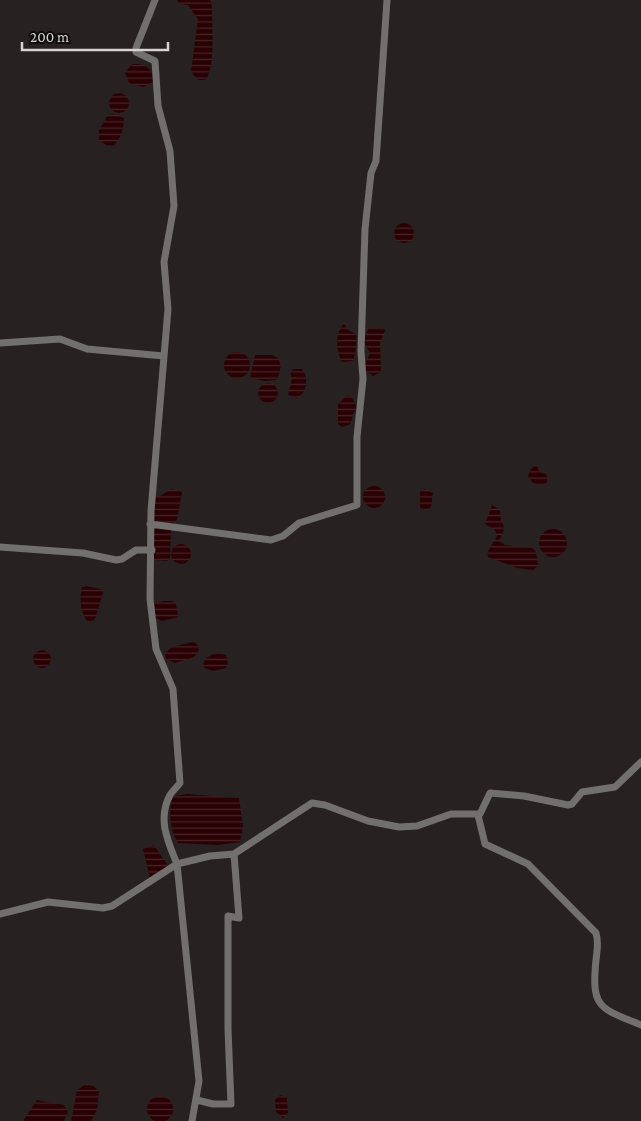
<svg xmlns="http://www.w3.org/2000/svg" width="641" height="1121" font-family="'Crimson Pro',serif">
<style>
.water{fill:url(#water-rules)}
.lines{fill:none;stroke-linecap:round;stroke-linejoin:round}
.minor{stroke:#726f6f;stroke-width:7}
</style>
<defs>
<pattern id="water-rules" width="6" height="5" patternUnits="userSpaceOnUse" patternTransform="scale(1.25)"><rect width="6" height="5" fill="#290003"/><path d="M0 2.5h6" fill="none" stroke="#472427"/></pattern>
</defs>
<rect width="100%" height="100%" fill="#272221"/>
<!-- water -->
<path class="water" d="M177,0H210L212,3C211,21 217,67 205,80H198L191,72L198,19L188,5L180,4Z
M132,64C146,63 153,68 153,82L143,87L129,83L125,73Z
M109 103a10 10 0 1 1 20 0a10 10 0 1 1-20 0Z
M114,114L124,118C124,127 121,140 113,146L106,145L99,140V130L108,115Z
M394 233a10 10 0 1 1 20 0a10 10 0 1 1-20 0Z
M344,324L348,330L356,334C357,342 356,354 353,361L342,362C336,351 334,333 344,324Z
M369,328H383L385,330L380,343L381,372L373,376L366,371L365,364L370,353L363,341Z
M224 365a13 13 0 1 1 26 0a13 13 0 1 1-26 0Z
M255,355H272L278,358L281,366L277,380L265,381L250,378Z
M294,369H302C309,378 307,393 297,398L288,395L292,379L290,372Z
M258 393a10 10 0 1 1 20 0a10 10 0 1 1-20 0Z
M348,395L353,399L357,408L353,414L351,424L342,427L338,424V404Z
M537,464L539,471L547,475V482L542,485L533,483L528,476L530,470Z
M363 497a11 11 0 1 1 22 0a11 11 0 1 1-22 0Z
M172,489L182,492L177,520L172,524L152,521L154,496H160Z
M425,489L433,493L431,507L427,510L420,508V492Z
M492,505L500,510L501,521C507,527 502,534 499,541L505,545L532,548L536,552L538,566L533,570L517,568L488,557L487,553L497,536L495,530L485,524Z
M153,528L171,530L170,558L167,561L154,560Z
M539 543a14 14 0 1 1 28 0a14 14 0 1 1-28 0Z
M171 554a10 10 0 1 1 20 0a10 10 0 1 1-20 0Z
M87,586L104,590L95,619L90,623C80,617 79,596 82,587Z
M163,601H173L176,604L178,617L162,621L154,617L153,604Z
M193,642L197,644L199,650L194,657L175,663L166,659L165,653L172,647Z
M33 659a9 9 0 1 1 18 0a9 9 0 1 1-18 0Z
M217,653L226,655L228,664L226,668L213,671L204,668C201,659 210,655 217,653Z
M188,794L239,798L243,827L240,842L218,845L178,843C170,831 168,809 173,796Z
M154,845L169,867L150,878L143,849Z
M86,1084L93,1086L99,1091L97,1110L91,1121H71L77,1090Z
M280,1095L287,1097L288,1113L283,1118L276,1112L275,1100Z
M147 1109a13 13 0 1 1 26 0a13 13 0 1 1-26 0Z
M37,1100L64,1105L68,1112L64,1121H23Z"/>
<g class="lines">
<!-- minor -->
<path class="minor" d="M155,0L136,48V52L155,61L158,106L170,151L174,206L164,262L168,309L151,511L150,599L156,649L173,689L180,783C177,787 173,790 170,795C157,819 168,842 177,864L199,1081L192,1121
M0,343L60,339L87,349L164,356
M150,524L271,540L283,536L299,523L357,505V437L363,379L361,351L365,229L371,173L376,161L387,0
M0,547L83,553L116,560L122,559L136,550H152
M478,815L485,844L528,864L596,933C599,942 597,951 596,960C591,1009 600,1008 641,1025
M0,914L48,902L103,908L112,906L177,864L210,856L234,854L312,803L325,805L368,821L399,827L417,826L451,814H480L490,793L524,796L568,805L572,804L582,792L615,787L641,762
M197,1100L213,1104H231L228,1029V916L239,918L234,854"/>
</g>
<!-- scale -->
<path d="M22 42v8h146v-8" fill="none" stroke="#d7d3d3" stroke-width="2.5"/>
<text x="30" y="42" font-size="15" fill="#d7d3d3" stroke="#0e0c0c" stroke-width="4" paint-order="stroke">200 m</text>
</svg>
